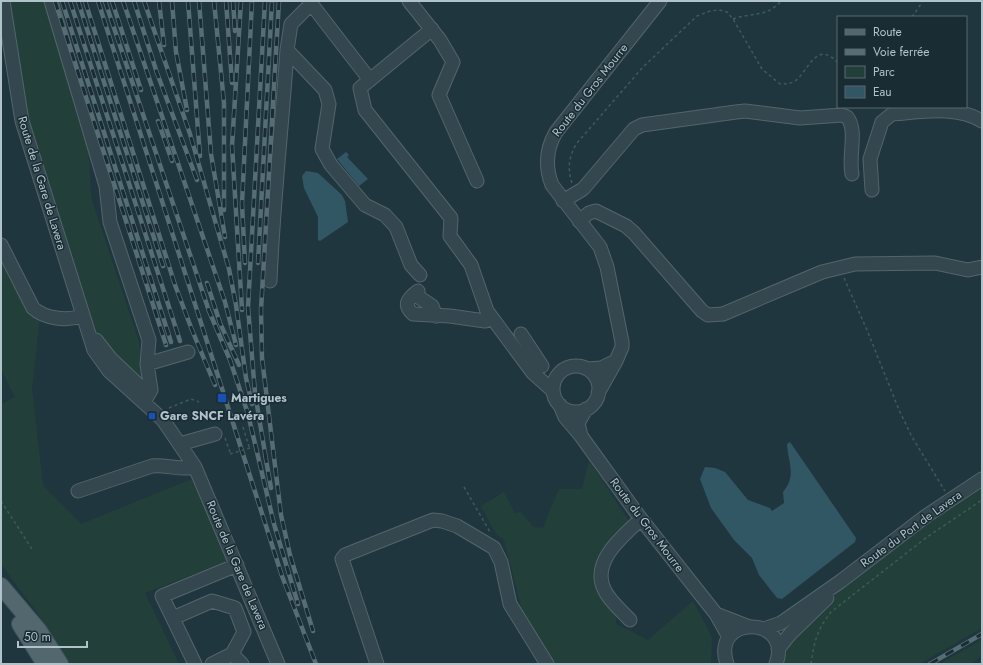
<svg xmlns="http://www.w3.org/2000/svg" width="983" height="665" font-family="Jost,sans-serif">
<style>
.green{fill:#223f39}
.water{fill:#315765}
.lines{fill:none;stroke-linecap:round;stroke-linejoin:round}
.minor-casing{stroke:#53656c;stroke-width:15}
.major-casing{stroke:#41535a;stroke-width:18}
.path{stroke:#405b56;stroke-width:1.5;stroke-dasharray:3 3;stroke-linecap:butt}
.minor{stroke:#34474e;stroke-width:13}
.major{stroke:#52676e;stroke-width:16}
.rail-casing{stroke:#566d75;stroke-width:4.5}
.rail{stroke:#1a2c33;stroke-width:3;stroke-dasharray:9;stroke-linecap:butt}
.path-bridge{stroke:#405b56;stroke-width:1.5;stroke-dasharray:3 3;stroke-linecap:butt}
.transit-dot{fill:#1a4fb4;stroke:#1a2c33;stroke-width:1.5}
.labels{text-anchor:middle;stroke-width:3;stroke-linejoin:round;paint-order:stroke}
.street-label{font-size:12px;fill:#b0c2ca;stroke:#1a2c33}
.poi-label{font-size:12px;font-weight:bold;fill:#b0c2ca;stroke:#1a2c33;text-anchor:start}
</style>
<rect width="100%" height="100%" fill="#20363e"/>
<!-- green -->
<path class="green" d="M7,1H48L53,30L82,133C94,158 87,178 93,204L139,342L144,384L112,354L97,333L86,310L28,126Z
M1,256L40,317L32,388L43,486L81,524L192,479L228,561L145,593L179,664H70L38,614L1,564V404L15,397L1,369Z
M589,460L630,523L600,562L611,609L616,618V624L648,640L693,601L712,637L711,664H554L523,614L504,540L496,534L481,506L504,492L515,513L521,512L534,527L544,528L545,522L559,489H582Z
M982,486V628L919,664H784L789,642L845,585L913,533Z
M982,640V656L970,664H940Z"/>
<!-- water -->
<path class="water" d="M346,152L349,155L347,157L368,179L359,186L337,159Z
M306,171L318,173L342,195L345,201L348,222L320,241L318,240V217L304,188L302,176Z
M790,442L856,538L855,542L782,599L777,598L759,575L752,558L734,540L711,508L700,479L705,467L715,468L725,472L748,500L770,508L772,511L784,503L783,492C797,475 788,463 787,444Z"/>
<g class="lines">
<!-- minor casing -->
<g class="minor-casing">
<path id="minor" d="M3,1L22,121L94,350L109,371L163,420L195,467L278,664
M51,1L106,186L110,222L149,340L147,364L151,390L144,402
M309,1L370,80
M409,1L440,40L453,62L439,95L477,181
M310,5L291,24L287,50L325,90L329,104L322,149L331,165L365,205L385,215L396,227L411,265L420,275
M432,29L360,88L365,110L451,218L450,236L471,265L487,311L533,373L553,391
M872,190L870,159L882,122L892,114C921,112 956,105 982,121
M563,201L583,189L634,129L642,125L736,112L745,111L800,118L842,115L847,117C858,130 848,156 852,174
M579,221L589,213L596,211L626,226L634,233L702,311L708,315L723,314L822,272L855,264L935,263L968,270L982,267
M1,245L33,308C45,319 67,321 82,316
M270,281C273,204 282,127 287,50
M418,291C409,298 402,304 413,314L450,316L485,321L492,318
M414,294L432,306L436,316
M521,334L542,366
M96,340L111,359L147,393
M616,361L622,347V342L607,267L600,247L552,185C545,167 546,149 556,132L660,1
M147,364L188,352
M553 389a23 23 0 1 1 46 0a23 23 0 1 1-46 0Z
M588,369L601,368L616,361L598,393
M560,405L565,417L581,436L578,423L586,409
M581,436L641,519L716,614
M180,444L215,434
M78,491L152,466C166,464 181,471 195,467
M173,618L212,601L235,608L244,632L232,654L242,664
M630,620C622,611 609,601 604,589C591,561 623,536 641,519
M764,629L781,623L841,581L926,516L982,479
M729,637L716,614L747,626
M778,649L790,634L827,598
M195,664L162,596L237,565
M212,664L232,654
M377,664L342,559L345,555L433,520L442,521L457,526L494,548L501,562L510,604L547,664
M727,664C710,613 794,616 776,664"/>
</g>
<!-- major casing -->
<g class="major-casing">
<path id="major" d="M1,586L39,631L60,664
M20,624L45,664"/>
</g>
<!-- path -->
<path class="path" d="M912,17L923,1
M733,19C752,12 766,18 781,1
M572,183C567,168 569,156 577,143L643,67L697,16L710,11L719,10L727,12L733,19L762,69L780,84C786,84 790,84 795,81C809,71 816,39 838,63
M844,278L867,330L899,410L912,437L945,491
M169,408L191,399L199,402
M243,427L250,450
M225,438L231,455
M464,487L490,532
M1,501L32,549
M811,664C814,642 817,630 831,612L927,537L982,500"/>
<!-- minor -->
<use href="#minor" class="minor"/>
<!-- major -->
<use href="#major" class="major"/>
<!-- rail casing -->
<g class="rail-casing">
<path id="rail" d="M55,1L166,345
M62,1L171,342
M70,1L180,341
M78,1L163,266
M85,1L175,285L192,330L215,385
M98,1L282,576L316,664
M105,1L209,311L230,360L248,414L274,524L298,604
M112,1L141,90
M123,1L225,302L236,345
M134,1L157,73L197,180
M144,1L190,134L229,269L236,305L246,378L252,404
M159,1L164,45
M172,1L176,52L187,110
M188,1L200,156
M199,1L211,154L225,237
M214,1L224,103V210
M226,1L232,83
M233,1L235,31
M241,1L232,146L242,310
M265,1L248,307L255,393L266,459
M279,1L261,310L262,358L281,515L290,555L313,631
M158,121L172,161
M245,263L242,204L252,1
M258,263L272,1
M207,283L220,323L239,365
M265,454L271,488
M930,664L982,634"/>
</g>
<!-- rail -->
<use href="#rail" class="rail"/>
<!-- path-bridge -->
<path class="path-bridge" d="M230,454L250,448"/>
</g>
<!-- markers -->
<g class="transit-dot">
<rect x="217" y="393" width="10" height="10" rx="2"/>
<rect x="148" y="412" width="8" height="8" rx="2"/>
</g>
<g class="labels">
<!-- street labels -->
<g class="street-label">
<text transform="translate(590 90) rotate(-52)" y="4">Route du Gros Mourre</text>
<text transform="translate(42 183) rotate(73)" y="4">Route de la Gare de Lavera</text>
<text transform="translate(647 525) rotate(53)" y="4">Route du Gros Mourre</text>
<text transform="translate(911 529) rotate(-36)" y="4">Route du Port de Lavera</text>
<text transform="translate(237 565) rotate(67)" y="4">Route de la Gare de Lavera</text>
</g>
<!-- poi labels -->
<g class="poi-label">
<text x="231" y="402">Martigues</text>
<text x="160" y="420">Gare SNCF Lavéra</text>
</g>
</g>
<!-- border -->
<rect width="983" height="665" fill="none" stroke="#b0c2ca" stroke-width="4"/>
<!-- legend -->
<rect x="837" y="16" width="130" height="92" fill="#1a2c33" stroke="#56686f"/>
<rect x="845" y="29" width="20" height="6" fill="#52676e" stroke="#56686f"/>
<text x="873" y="36" font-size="12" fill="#b0c2ca">Route</text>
<rect x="845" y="49" width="20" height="6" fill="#566d75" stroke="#56686f"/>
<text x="873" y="56" font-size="12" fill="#b0c2ca">Voie ferrée</text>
<rect x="845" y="66" width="20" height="12" fill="#223f39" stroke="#56686f"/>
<text x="873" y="76" font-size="12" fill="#b0c2ca">Parc</text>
<rect x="845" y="86" width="20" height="12" fill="#315765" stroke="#56686f"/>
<text x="873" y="96" font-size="12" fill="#b0c2ca">Eau</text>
<!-- scale -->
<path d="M18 641v6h69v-6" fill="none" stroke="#b0c2ca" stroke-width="2"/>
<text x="24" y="641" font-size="12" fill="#b0c2ca" stroke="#1a2c33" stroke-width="3" paint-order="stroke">50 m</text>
</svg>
